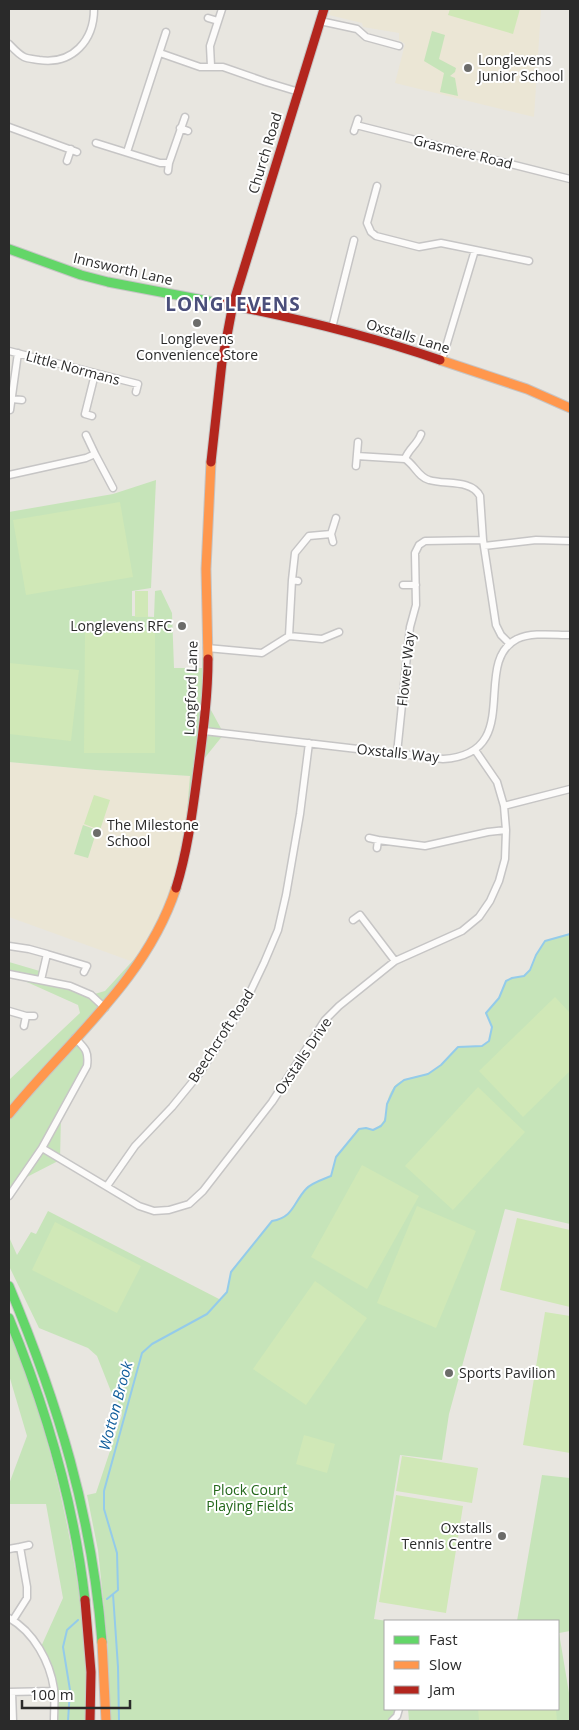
<svg xmlns="http://www.w3.org/2000/svg" width="579" height="1730" font-family="'Open Sans',sans-serif">
<style>
.education{fill:#ebe6d5}
.green{fill:#c6e4b9}
.pitch{fill:#d0e8b7}
.lines{fill:none;stroke-linecap:round;stroke-linejoin:round}
.stream{stroke:#94cbea;stroke-width:2}
.street-casing{stroke:#c6c5c5;stroke-width:9}
.fast-casing{stroke:#c6c5c5;stroke-width:11}
.slow-casing{stroke:#c6c5c5;stroke-width:11}
.jam-casing{stroke:#c6c5c5;stroke-width:11}
.street{stroke:#fcfbfa;stroke-width:6}
.fast{stroke:#63d668;stroke-width:9}
.slow{stroke:#ff974d;stroke-width:9}
.jam{stroke:#b3261e;stroke-width:9}
.poi-dot{fill:#6c6c6a;stroke:#fff;stroke-width:2}
.labels{text-anchor:middle;stroke-width:4;stroke-linejoin:round;paint-order:stroke}
.poi-label{font-size:14px;fill:#2a2a2a;stroke:#fff;text-anchor:start}
.street-label{font-size:14px;fill:#2a2a2a;stroke:#fff}
.park-label{font-size:14px;fill:#23671a;stroke:#fff}
.water-label{font-size:15px;font-style:italic;fill:#0e5c9b;stroke:#fff}
.district-label{font-size:19px;font-weight:bold;letter-spacing:1px;fill:#4b4f7b;stroke:#fff}
</style>
<rect width="100%" height="100%" fill="#e8e6e0"/>
<!-- education -->
<path class="education" d="M331,9H541L534,117L395,83L405,44L399,40V33L363,27L362,23L329,15Z
M9,762L96,770L191,776L182,869L172,902L139,964L9,917Z"/>
<!-- green -->
<path class="green" d="M432,31L445,35L439,59L456,68L455,72L450,76L455,78L458,96L440,92L444,73L424,61Z
M156,480L151,588L132,591V616L154,617L155,591L161,590L172,613L174,668H202V662L207,648L206,701L224,734L199,765L182,869L190,776L96,770L9,762V512L113,494Z
M83,825L97,830L88,858L74,854Z
M159,932L139,964L75,1038L88,1057L61,1115L60,1160L21,1180L9,1196V1080L80,1013L78,1005L9,974V962L43,972L41,980L91,995L105,991Z
M570,934V1224L505,1209L449,1414L442,1460L400,1455L374,1619L387,1621H385V1709H399L392,1721H106L108,1646L98,1550L87,1495L96,1493L122,1415L116,1394H112L97,1356L88,1348L39,1328L9,1266V1237L17,1255L31,1232L36,1234L48,1211L221,1300L227,1292L231,1272L272,1221C294,1217 293,1203 306,1189C311,1183 324,1179 331,1176L336,1157L359,1129L366,1128L373,1130C394,1119 381,1104 394,1087C403,1076 418,1078 429,1073C441,1067 449,1057 458,1047L482,1046L489,1041L492,1027L486,1013L499,998L506,981L512,978L524,976L530,970L536,955L545,941Z
M9,1332C47,1422 69,1518 82,1615C86,1650 87,1686 90,1721H54V1691L40,1649L63,1598L46,1504H9V1484L27,1436L9,1375Z
M542,1475L570,1478V1631L559,1633L570,1699V1721H409L408,1709H558V1621H517Z"/>
<!-- pitch -->
<path class="pitch" d="M450,9H520L513,34L448,15Z
M120,502L133,577L26,595L13,520Z
M135,591H148V617H135Z
M85,630L155,631V753H84Z
M9,663L79,670L71,741L9,734Z
M94,795L110,800L100,830L84,824Z
M555,997L570,1013V1071L523,1117L479,1071Z
M478,1087L525,1132L453,1210L405,1166Z
M362,1165L419,1196L367,1289L311,1257Z
M417,1206L476,1231L436,1328L377,1303Z
M517,1218L570,1230V1307L500,1290Z
M55,1222L141,1266L117,1313L32,1270Z
M315,1281L367,1318L306,1405L253,1369Z
M545,1312L570,1316V1453L523,1445Z
M304,1435L335,1444L327,1473L296,1464Z
M402,1456L478,1468L472,1503L396,1491Z
M396,1495L463,1506L446,1613L379,1602Z
M478,1709H556L557,1721H479Z"/>
<g class="lines">
<!-- stream -->
<path class="stream" d="M113,1594L118,1667L119,1721
M107,1599L118,1590L117,1553L104,1509V1491L142,1353L152,1344L207,1314L227,1292L231,1272L272,1221C294,1217 293,1203 306,1189C311,1183 324,1179 331,1176L336,1157L359,1129L366,1128L373,1130L381,1126L385,1121L387,1104L395,1087L404,1080L428,1074L441,1065L458,1047L482,1046L489,1041L492,1027L486,1013L499,998L506,981L512,978L524,976L530,970L536,955L545,941L570,934
M68,1721L70,1690L63,1647L67,1630L78,1620"/>
<!-- street casing -->
<g class="street-casing">
<path id="street" d="M208,18L218,21
M320,21L357,29L366,37L399,46
M9,44C13,48 18,54 24,57C28,59 34,59 39,60C73,65 94,40 94,9
M160,53L200,67H223L266,82L299,92
M211,66L210,46L222,9
M356,125L570,179
M9,127L77,152
M180,128L188,131
M354,131L358,119
M96,143L160,163H169L185,117
M127,152L166,32
M67,161L71,149
M168,171L169,163
M377,186L367,223L371,232L376,236L419,247L441,243L529,261
M332,328L354,240
M9,351L138,384L136,392
M442,360L475,250
M12,399L22,400
M10,410L18,353
M92,416L85,414L95,374
M86,435L95,454
M357,456L405,459C414,464 418,477 429,480C445,485 471,479 480,496L483,540L496,625L501,635L510,644
M405,459C409,448 417,445 421,434
M356,466L358,442
M9,475L86,458L95,454L113,488
M331,534L333,542
M484,546L536,540L570,541
M292,580L295,553L309,536L331,534L336,518
M403,585H416
M289,636L292,580L298,581
M207,648L262,653L289,636L322,639L339,632
M204,731L443,759C526,754 470,663 517,639C533,632 553,635 570,635
M397,753L410,627L416,605L415,553L419,545L425,541L483,540
M504,806L570,789
M369,838L378,840L377,848
M378,840L425,846L488,832L506,830
M353,920L360,915L395,961
M9,946L29,949L47,954L41,980
M47,954L87,966L84,972
M9,974L70,986L91,995L105,1008
M9,1011L26,1016H34
M24,1026L26,1016
M42,1148L139,1206L154,1211L169,1210L189,1204L203,1191L272,1102L325,1020L339,1006L395,961L462,931L479,917L490,901L499,881L505,859L506,830L504,806L497,782L475,750
M107,1186L135,1146L172,1107L199,1074L245,1003L264,963L278,930L286,895L300,814L309,743
M9,1196L42,1148L87,1066C89,1051 85,1048 75,1038
M20,1547L29,1545
M9,1549L20,1547L27,1587V1598L13,1620
M9,1618C34,1632 50,1662 54,1689C55,1700 54,1711 54,1721
M9,1692L54,1691
M12,1692L13,1721
M392,1721L397,1716L399,1709"/>
</g>
<!-- fast casing -->
<g class="fast-casing">
<path id="fast" d="M9,249L81,275L108,282L224,304
M9,1286C58,1403 92,1515 102,1642
M9,1318C46,1408 74,1502 85,1600"/>
</g>
<!-- slow casing -->
<g class="slow-casing">
<path id="slow" d="M440,360L527,389L570,408
M208,659L206,569L211,462
M9,1114C68,1041 146,980 176,888
M102,1642L106,1721"/>
</g>
<!-- jam casing -->
<g class="jam-casing">
<path id="jam" d="M224,304C297,318 370,336 440,360
M211,462L222,362L233,304L324,9
M176,888C187,853 192,815 197,778C202,739 208,699 208,659
M85,1600L91,1672L90,1721"/>
</g>
<!-- street -->
<use href="#street" class="street"/>
<!-- fast -->
<use href="#fast" class="fast"/>
<!-- slow -->
<use href="#slow" class="slow"/>
<!-- jam -->
<use href="#jam" class="jam"/>
</g>
<!-- markers -->
<g class="poi-dot">
<circle cx="468" cy="68" r="5"/>
<circle cx="197" cy="323" r="5"/>
<circle cx="182" cy="626" r="5"/>
<circle cx="97" cy="833" r="5"/>
<circle cx="449" cy="1373" r="5"/>
<circle cx="502" cy="1536" r="5"/>
</g>
<g class="labels">
<!-- poi labels -->
<g class="poi-label">
<text x="478" y="65">Longlevens<tspan x="478" dy="16">Junior School</tspan></text>
<text x="197" y="344" text-anchor="middle">Longlevens<tspan x="197" dy="16">Convenience Store</tspan></text>
<text x="172" y="631" text-anchor="end">Longlevens RFC</text>
<text x="107" y="830">The Milestone<tspan x="107" dy="16">School</tspan></text>
<text x="459" y="1378">Sports Pavilion</text>
<text x="492" y="1533" text-anchor="end">Oxstalls<tspan x="492" dy="16">Tennis Centre</tspan></text>
</g>
<!-- street labels -->
<g class="street-label">
<text transform="translate(463 152) rotate(14)" y="5">Grasmere Road</text>
<text transform="translate(265 153) rotate(-73)" y="5">Church Road</text>
<text transform="translate(123 269) rotate(13)" y="5">Innsworth Lane</text>
<text transform="translate(408 336) rotate(17)" y="5">Oxstalls Lane</text>
<text transform="translate(73 368) rotate(15)" y="5">Little Normans</text>
<text transform="translate(406 669) rotate(-84)" y="5">Flower Way</text>
<text transform="translate(191 688) rotate(-88)" y="5">Longford Lane</text>
<text transform="translate(398 753) rotate(6)" y="5">Oxstalls Way</text>
<text transform="translate(221 1036) rotate(-57)" y="5">Beechcroft Road</text>
<text transform="translate(303 1056) rotate(-56)" y="5">Oxstalls Drive</text>
</g>
<!-- park labels -->
<g class="park-label">
<text x="250" y="1495">Plock Court<tspan x="250" dy="16">Playing Fields</tspan></text>
</g>
<!-- water labels -->
<g class="water-label">
<text transform="translate(116 1406) rotate(-75)" y="5">Wotton Brook</text>
</g>
<!-- district labels -->
<g class="district-label">
<text x="233" y="311">LONGLEVENS</text>
</g>
</g>
<!-- border -->
<rect width="579" height="1730" fill="none" stroke="#2a2a2a" stroke-width="20"/>
<!-- legend -->
<rect x="384" y="1620" width="175" height="90" fill="#ffffff" stroke="#aaaaaa"/>
<rect x="394" y="1636" width="25" height="8" fill="#63d668" stroke="#aaaaaa"/>
<text x="429" y="1645" font-size="15" fill="#2a2a2a">Fast</text>
<rect x="394" y="1661" width="25" height="8" fill="#ff974d" stroke="#aaaaaa"/>
<text x="429" y="1670" font-size="15" fill="#2a2a2a">Slow</text>
<rect x="394" y="1686" width="25" height="8" fill="#b3261e" stroke="#aaaaaa"/>
<text x="429" y="1695" font-size="15" fill="#2a2a2a">Jam</text>
<!-- scale -->
<path d="M22 1700v8h108v-8" fill="none" stroke="#2a2a2a" stroke-width="2.5"/>
<text x="30" y="1700" font-size="15" fill="#2a2a2a" stroke="#ffffff" stroke-width="4" paint-order="stroke">100 m</text>
</svg>
